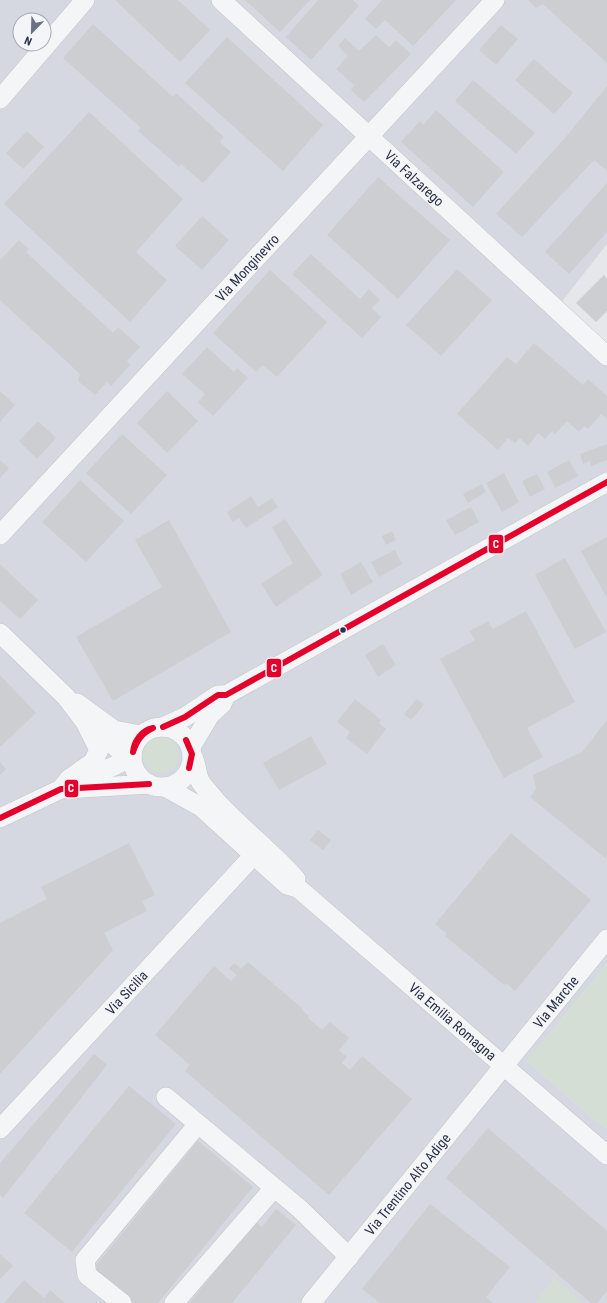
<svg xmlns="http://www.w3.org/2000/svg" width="607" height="1303" font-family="'Roboto Condensed',sans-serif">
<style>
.built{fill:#d5d8e0;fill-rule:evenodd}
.green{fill:#d4ded5}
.building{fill:#ccced2}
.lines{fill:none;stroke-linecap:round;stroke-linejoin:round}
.minor-casing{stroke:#c2c4c8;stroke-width:20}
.minor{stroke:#f4f5f7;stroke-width:19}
.bus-1-casing{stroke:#f3f5f9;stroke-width:9}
.bus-1{stroke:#e4002b;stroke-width:6}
.bus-dot{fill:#283147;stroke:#f3f5f9;stroke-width:1.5}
.labels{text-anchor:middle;stroke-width:3;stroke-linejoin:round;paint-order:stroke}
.street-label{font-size:14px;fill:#283147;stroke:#f3f5f9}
.line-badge{stroke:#f3f5f9;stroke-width:1.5}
.badge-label{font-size:11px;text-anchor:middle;font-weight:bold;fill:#fff}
</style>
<rect width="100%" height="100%" fill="#e5e7ea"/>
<!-- built -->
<path class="built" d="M0,0H607V244L560,304L607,349V964L527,1061L591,1117L607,1128V1303H0ZM20,20H44V44H20Z"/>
<!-- green -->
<path class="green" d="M143 755a18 18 0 1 1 36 0a18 18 0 1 1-36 0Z
M607,964V1128L591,1117L527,1061Z
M554,1278L584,1303H535Z"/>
<!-- building -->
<path class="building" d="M115,0H178L210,30L180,62Z
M245,0H310L280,32Z
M318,0H353L359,6L311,60L286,37Z
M382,0H456L413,46L385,20L376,29L365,19Z
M528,0H607V63L543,4L536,8Z
M93,24L173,97L176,93L224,137L220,142L231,152L203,183L181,164L179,167L138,131L141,128L63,58Z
M501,25L518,39L496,65L479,50Z
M376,35L389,47L396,40L411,54L364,102L351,90L354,85L336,69L348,56L338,46L345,38L359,51Z
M227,37L323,125L283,171L185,83Z
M534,59L573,93L554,114L515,80Z
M473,80L535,133L516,154L455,101Z
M607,86V171L594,160L522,237L496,214L565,138Z
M436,110L504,172L473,207L401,142L420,121L423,125Z
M89,112L183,199L136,252L167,280L130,322L4,204Z
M27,131L44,147L23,169L6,153Z
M378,177L450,240L398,299L327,235Z
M607,183V232L569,274L545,252Z
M202,216L229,240L202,270L175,246Z
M19,240L29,249L26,252L113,333L118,327L140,347L127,361L130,365L111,386L107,382L95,395L78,381L80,374L0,300V260Z
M311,254L360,299L369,289L380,300L372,308L381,317L362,338L292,274Z
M457,269L492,300L441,356L406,325Z
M270,270L327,322L277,377L263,365L256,372L213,333Z
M604,275L607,279V311L596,322L576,303Z
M534,343L583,385L588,379L607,396V419L601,414L588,429L584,426L579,432L567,421L555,434L552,431L545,439L538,433L528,446L520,438L515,443L508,438L498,450L457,414L507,357L516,364Z
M207,347L234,372L237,368L248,378L213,416L198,402L205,394L182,374Z
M0,391L15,405L0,422Z
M167,391L198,421L167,453L137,423Z
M38,421L56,438L37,459L19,441Z
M122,434L167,475L131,514L86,473Z
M607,444V460L591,466L590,461L583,464L580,454Z
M0,460L9,468L0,478Z
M569,460L578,476L555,488L547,472Z
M504,473L519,502L502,512L486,483Z
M537,474L545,489L530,497L522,481Z
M80,480L124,521L86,562L42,522Z
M482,484L486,492L468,503L463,494Z
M251,496L258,507L272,498L278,507L246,528L239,518L233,522L227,512Z
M471,507L479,522L455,535L446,520Z
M285,519L323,575L276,607L261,584L293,563L272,527Z
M169,520L231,632L113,701L76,637L162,587L135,540Z
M392,531L396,540L386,545L382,536Z
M607,537V598L581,551Z
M395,550L402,564L379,577L371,562Z
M565,558L606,632L575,649L535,575Z
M361,562L373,582L351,595L340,574Z
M0,564L38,600L20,619L0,601Z
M526,611L575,702L527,728L543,757L504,778L440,659L475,640L470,631L488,621L493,629Z
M383,644L396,665L378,677L365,655Z
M0,675L36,713L0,747Z
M355,699L381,720L379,723L386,729L367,754L346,738L350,732L337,722Z
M417,699L424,705L411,720L404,714Z
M607,720V855L605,858L530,797L536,789L533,775L582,752Z
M311,736L327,764L279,790L263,763Z
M0,762L6,769L0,775Z
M318,830L331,840L323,850L310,840Z
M511,833L591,900L515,991L506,983L504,985L445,936L447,934L435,924Z
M129,843L155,895L142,901L147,911L104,933L113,950L0,1074V923L47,899L41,887Z
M248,962L303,1009L302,1010L309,1016L308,1018L322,1030L330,1022L349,1038L339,1050L347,1057L342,1063L350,1070L362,1056L412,1099L329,1195L185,1071L190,1065L155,1035L214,966L231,981L237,975L229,969L234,963L241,969Z
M94,1054L107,1065L3,1198L0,1195V1163Z
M129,1086L176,1124L72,1252L24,1213Z
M488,1128L607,1231V1291L597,1303H591L446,1178Z
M198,1141L253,1187L158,1303H132L92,1270Z
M430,1204L510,1267L486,1297L493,1303H380L362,1289Z
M276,1209L296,1225L232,1303H189L256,1222L262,1227Z
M0,1254L13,1266L0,1279Z
M24,1280L44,1298L50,1290L65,1303H4Z"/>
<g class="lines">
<!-- minor casing -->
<g class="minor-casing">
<g id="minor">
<path id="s1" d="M221,0L607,356"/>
<path d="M0,99L85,0"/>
<path id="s2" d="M0,535L495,0"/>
<path d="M0,633L66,697L85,722L99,750L93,762L69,779"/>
<path d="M77,703L114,730L141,735"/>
<path d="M92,725L118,749L132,753"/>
<circle cx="162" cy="757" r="30"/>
<path d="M163,727L185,717L218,695H223"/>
<path d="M191,747L210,715L222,704L226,695L607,482"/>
<path d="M192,755C197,763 196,772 200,781C204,788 212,795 217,802C242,829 271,851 296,879"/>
<path id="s3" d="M165,787L201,807L287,885L298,888L607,1155"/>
<path d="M66,789L149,784"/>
<path d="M0,818L61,789L69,779L97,773L114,766L132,757"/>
<path d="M166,1097L300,1209L349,1257"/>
<path id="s4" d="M0,1129L254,855"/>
<path d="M122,1303L87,1275L85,1260L198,1124"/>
<path d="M174,1303L274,1188"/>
<path id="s5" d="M311,1303L607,939"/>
</g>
</g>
<!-- minor -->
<use href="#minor" class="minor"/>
<!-- bus-1 casing -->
<g class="bus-1-casing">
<path id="bus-1" d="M163,727L185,717L218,695H226L607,482
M186,740L192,754L189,768
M133,752C134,741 142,730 153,728
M133,752C137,740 142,733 153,728
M0,818L61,789L149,784"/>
</g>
<!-- bus-1 -->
<use href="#bus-1" class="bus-1"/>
</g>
<!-- markers -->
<circle class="bus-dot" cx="343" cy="630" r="3.5"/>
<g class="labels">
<!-- street labels -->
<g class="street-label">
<text dy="5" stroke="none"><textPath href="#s1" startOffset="263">Via Falzarego</textPath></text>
<text dy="5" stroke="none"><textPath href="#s2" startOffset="364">Via Monginevro</textPath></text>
<text dy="5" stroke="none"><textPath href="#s4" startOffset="186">Via Sicilia</textPath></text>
<text dy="5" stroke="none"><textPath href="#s5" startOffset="388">Via Marche</textPath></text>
<text dy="5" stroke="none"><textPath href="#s3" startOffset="373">Via Emilia Romagna</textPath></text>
<text dy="5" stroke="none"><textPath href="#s5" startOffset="153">Via Trentino Alto Adige</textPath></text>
</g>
</g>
<g class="line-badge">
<rect x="488" y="534" width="16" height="20" rx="4" fill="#e4002b"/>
<rect x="266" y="658" width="16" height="20" rx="4" fill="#e4002b"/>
<rect x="64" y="779" width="15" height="19" rx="4" fill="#e4002b"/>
</g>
<g class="badge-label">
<text x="496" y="548">C</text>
<text x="274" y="672">C</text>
<text x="71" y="792">C</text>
</g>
<!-- north arrow -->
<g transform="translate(32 32) rotate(203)"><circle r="19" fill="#f3f5f9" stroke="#a2a7b2"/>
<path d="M0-3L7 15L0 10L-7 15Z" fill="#6a7180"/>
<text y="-6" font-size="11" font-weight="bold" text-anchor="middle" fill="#283147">N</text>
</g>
</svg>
